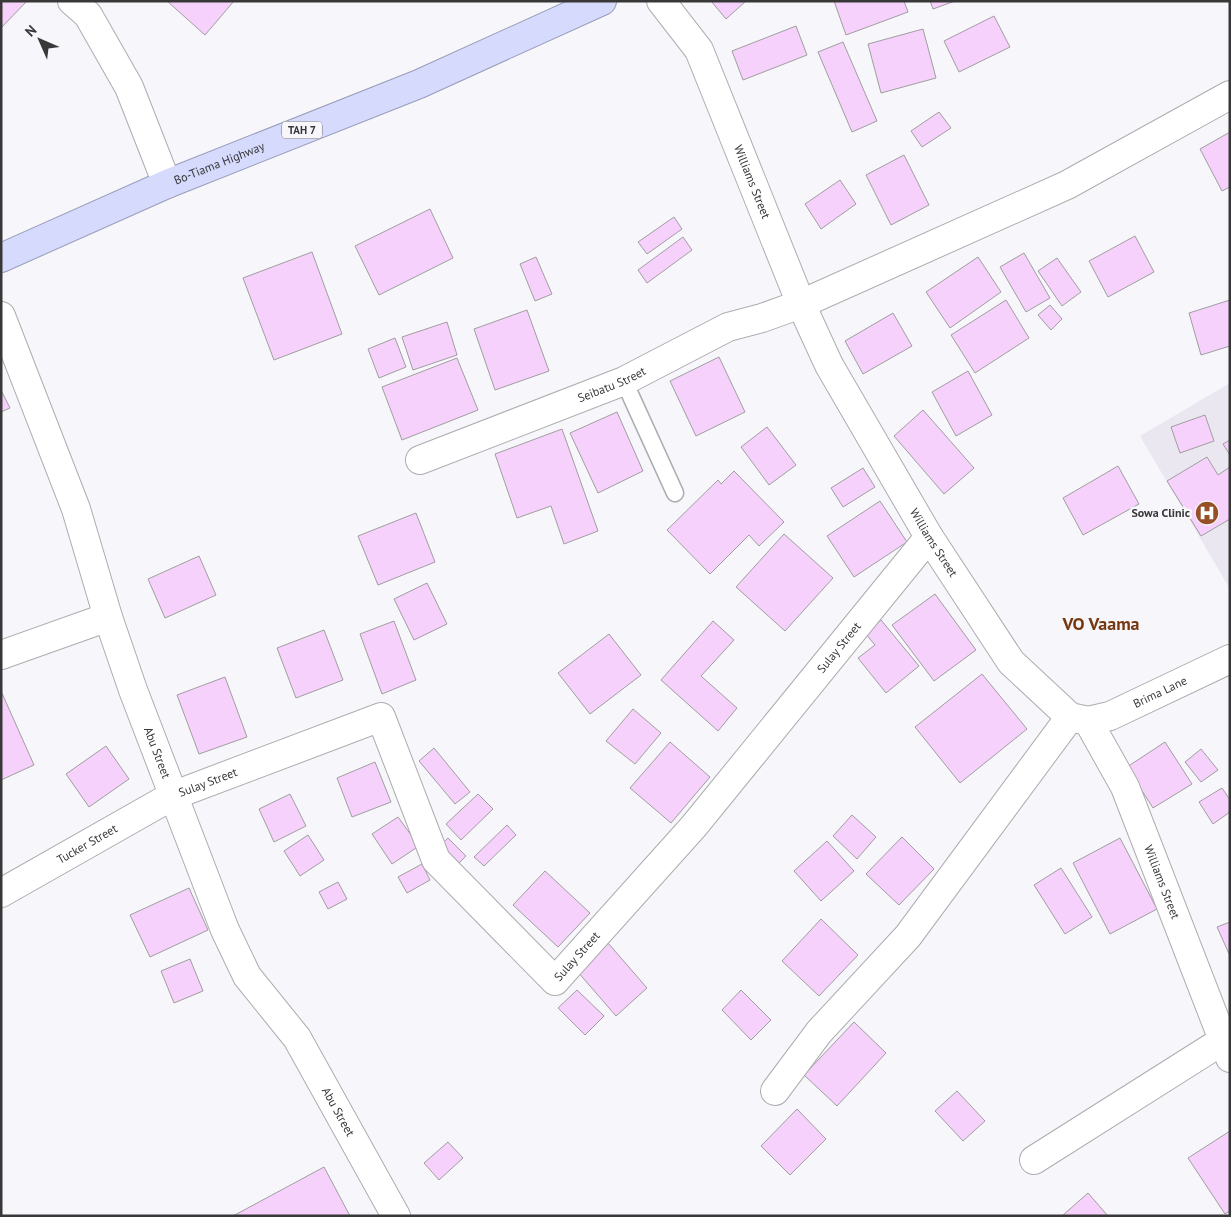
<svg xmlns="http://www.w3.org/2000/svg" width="1231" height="1217" font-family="'PT Sans',sans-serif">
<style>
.built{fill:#eae7f1}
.building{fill:#f6d1fb;stroke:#a09ea0}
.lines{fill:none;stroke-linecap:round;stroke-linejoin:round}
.service-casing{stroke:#adacaf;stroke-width:19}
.minor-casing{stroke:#adacaf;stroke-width:30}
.trunk-casing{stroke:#989cb9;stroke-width:30}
.service{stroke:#fff;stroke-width:16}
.minor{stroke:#fff;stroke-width:28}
.trunk{stroke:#d6dbfe;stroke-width:28}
.labels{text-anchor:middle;stroke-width:5;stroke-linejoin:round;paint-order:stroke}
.shield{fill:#f7f6fa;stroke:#717173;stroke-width:1}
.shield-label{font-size:11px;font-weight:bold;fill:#383839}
.street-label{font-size:12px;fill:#383839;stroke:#f7f6fa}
.poi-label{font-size:12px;font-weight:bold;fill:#383839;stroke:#f7f6fa;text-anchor:end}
.district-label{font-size:18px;font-weight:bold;fill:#753810;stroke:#f7f6fa}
</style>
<rect width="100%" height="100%" fill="#f7f6fa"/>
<!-- built -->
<path class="built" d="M1230,383V589L1140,436Z"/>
<!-- building -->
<path class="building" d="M1,1H27L1,28Z
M167,1H234L205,35Z
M711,1H746L726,19Z
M834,1H904L908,12L846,35Z
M930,1H955L933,9Z
M994,16L1010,47L959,72L944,41Z
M796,26L807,55L743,80L732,51Z
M923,29L936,78L881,93L868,44Z
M843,42L877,121L852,132L818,52Z
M939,112L951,128L922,147L911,131Z
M1230,132V187L1222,191L1200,149Z
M904,155L929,205L891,225L866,175Z
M840,180L856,204L821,229L805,204Z
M430,209L453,258L379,295L355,246Z
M674,217L682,229L647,254L638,242Z
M1135,236L1154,272L1108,297L1089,261Z
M683,237L692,250L647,283L638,270Z
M312,252L342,334L274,360L243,278Z
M1024,253L1050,298L1026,312L1000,267Z
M536,257L552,294L535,301L520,264Z
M978,257L1001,292L950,328L926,292Z
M1057,258L1081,292L1062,306L1038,271Z
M1006,300L1029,338L975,373L951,335Z
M1230,300V346L1201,355L1189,313Z
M1050,305L1062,319L1051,330L1038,315Z
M527,310L549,371L495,390L474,329Z
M893,313L912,346L863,374L845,341Z
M447,322L457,355L413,370L402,337Z
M395,338L406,367L379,378L368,349Z
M719,357L745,412L696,436L670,381Z
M457,358L478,410L402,440L382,387Z
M968,371L992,415L956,436L932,392Z
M1,390L10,408L1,412Z
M923,410L974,468L944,494L894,436Z
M617,412L643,471L598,493L570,433Z
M1205,415L1214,441L1180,453L1171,427Z
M767,427L796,465L769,485L741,447Z
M562,429L598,531L564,544L551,506L517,518L495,454Z
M1230,440V455L1223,444Z
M1207,457L1218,475L1230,467V519L1201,536L1167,481Z
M1118,466L1139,504L1083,535L1063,498Z
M863,468L875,487L843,507L831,488Z
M734,471L784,522L759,546L749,535L710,574L667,530L718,480L721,484Z
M880,501L907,542L854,577L827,536Z
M416,513L435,562L378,585L358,536Z
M784,534L833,578L785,631L736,587Z
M199,556L216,595L165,618L148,579Z
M427,583L447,624L414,640L394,599Z
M935,594L976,650L934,681L892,625Z
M881,620L919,666L886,693L858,658L875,645L865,633Z
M394,621L416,680L382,694L360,634Z
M713,621L734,640L701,676L737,708L718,731L661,680Z
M324,630L343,680L296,698L277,648Z
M609,634L641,675L590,714L558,673Z
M982,674L1027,729L960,783L915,727Z
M225,677L247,737L199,754L177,695Z
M1,691L34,765L1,780Z
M633,709L661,733L635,764L606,741Z
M670,742L710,777L671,823L630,788Z
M1165,742L1192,784L1153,808L1127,767Z
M106,746L129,779L89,807L66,774Z
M434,748L470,792L455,804L419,761Z
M1201,749L1218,770L1201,782L1185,762Z
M375,762L391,802L352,817L337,778Z
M1222,788L1230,800V812L1213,824L1199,802Z
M290,794L306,826L274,842L259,809Z
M478,794L493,809L461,840L446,824Z
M852,815L876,837L857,859L833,836Z
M398,817L419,846L392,864L372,834Z
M507,825L516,835L484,866L474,857Z
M308,835L324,860L300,876L284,851Z
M902,837L934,869L899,905L866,874Z
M448,838L466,856L456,866L438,848Z
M1120,838L1157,909L1110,934L1073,863Z
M827,841L854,871L821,901L794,871Z
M422,864L430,880L407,893L398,877Z
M1061,868L1092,917L1065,934L1034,885Z
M545,871L590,913L558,947L513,905Z
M338,882L347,899L328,909L319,892Z
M189,888L208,930L150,957L130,915Z
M821,919L858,955L819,996L782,961Z
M1230,922V956L1217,927Z
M608,943L647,988L616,1016L577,971Z
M190,959L203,991L174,1003L161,971Z
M577,990L604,1016L585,1035L558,1008Z
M741,990L771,1020L751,1040L722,1010Z
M854,1022L886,1053L837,1106L804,1075Z
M957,1091L985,1121L963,1141L935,1111Z
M797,1109L826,1139L790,1175L761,1146Z
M1230,1131V1211L1225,1214L1188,1158Z
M448,1142L463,1158L439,1180L424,1163Z
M324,1167L350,1216H233Z
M1088,1193L1108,1216H1062Z"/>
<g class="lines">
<!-- service casing -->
<g class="service-casing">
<path id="service" d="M624,381L675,493"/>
</g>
<!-- minor casing -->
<g class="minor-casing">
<g id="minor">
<path d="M72,1L88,15L129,87L167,184"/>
<path id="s1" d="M661,1L699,50L801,304L829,365L929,537L1011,662L1070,717L1088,721L1125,787L1230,1058"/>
<path id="s2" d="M1,316L76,509L108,617L133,690L225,930L247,976L297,1038L396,1216"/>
<path id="s3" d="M420,460L624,381L728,327L762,318L801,304L1067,185L1230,95"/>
<path d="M1,655L108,617"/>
<path id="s4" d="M1088,721L1110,716L1230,659"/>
<path id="s5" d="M1,893L172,796L381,717L436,860L555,981L694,826L929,537"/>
<path d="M775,1091L819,1032L908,936L1070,717"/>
<path d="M1034,1160L1230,1036"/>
</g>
</g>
<!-- trunk casing -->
<g class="trunk-casing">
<g id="trunk">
<path id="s6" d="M1,258L167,184L419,84L602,1"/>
</g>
</g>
<!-- service -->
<use href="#service" class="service"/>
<!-- minor -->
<use href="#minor" class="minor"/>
<!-- trunk -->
<use href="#trunk" class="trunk"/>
</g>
<!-- icons -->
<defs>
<g id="hospital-disc" transform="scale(1.25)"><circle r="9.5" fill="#965027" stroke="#f7f6fa"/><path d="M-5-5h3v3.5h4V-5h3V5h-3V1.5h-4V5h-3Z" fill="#fff"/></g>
</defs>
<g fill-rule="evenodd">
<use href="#hospital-disc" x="1207" y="513"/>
</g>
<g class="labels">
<!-- shield labels -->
<rect class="shield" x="282" y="121.5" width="40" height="17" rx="4"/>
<g class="shield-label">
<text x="302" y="134">TAH 7</text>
</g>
<!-- street labels -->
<g class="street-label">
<text dy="4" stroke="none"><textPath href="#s6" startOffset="238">Bo-Tiama Highway</textPath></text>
<text dy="4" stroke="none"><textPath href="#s1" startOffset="204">Williams Street</textPath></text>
<text dy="4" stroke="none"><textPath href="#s3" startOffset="206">Seibatu Street</textPath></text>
<text dy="4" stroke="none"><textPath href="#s1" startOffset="609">Williams Street</textPath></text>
<text dy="4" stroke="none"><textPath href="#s5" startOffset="1181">Sulay Street</textPath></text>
<text dy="4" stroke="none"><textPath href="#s4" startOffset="78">Brima Lane</textPath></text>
<text dy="4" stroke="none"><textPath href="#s2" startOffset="464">Abu Street</textPath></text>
<text dy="4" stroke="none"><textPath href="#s5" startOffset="235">Sulay Street</textPath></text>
<text dy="4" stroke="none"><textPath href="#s5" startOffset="99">Tucker Street</textPath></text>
<text dy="4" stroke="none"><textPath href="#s1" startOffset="1028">Williams Street</textPath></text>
<text dy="4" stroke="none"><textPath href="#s5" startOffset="776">Sulay Street</textPath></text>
<text dy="4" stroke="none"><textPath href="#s2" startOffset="869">Abu Street</textPath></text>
</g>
<!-- poi labels -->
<g class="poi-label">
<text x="1190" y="517">Sowa Clinic</text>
</g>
<!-- district labels -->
<g class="district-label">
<text x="1101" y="630">VO Vaama</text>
</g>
</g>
<!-- border -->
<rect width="1231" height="1217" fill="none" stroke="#383839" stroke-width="5"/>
<!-- north arrow -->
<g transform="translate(40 40) rotate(315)" stroke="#f7f6fa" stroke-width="4" paint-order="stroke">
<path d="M0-4L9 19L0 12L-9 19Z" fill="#383839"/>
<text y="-8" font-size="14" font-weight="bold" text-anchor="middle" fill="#383839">N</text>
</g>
</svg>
